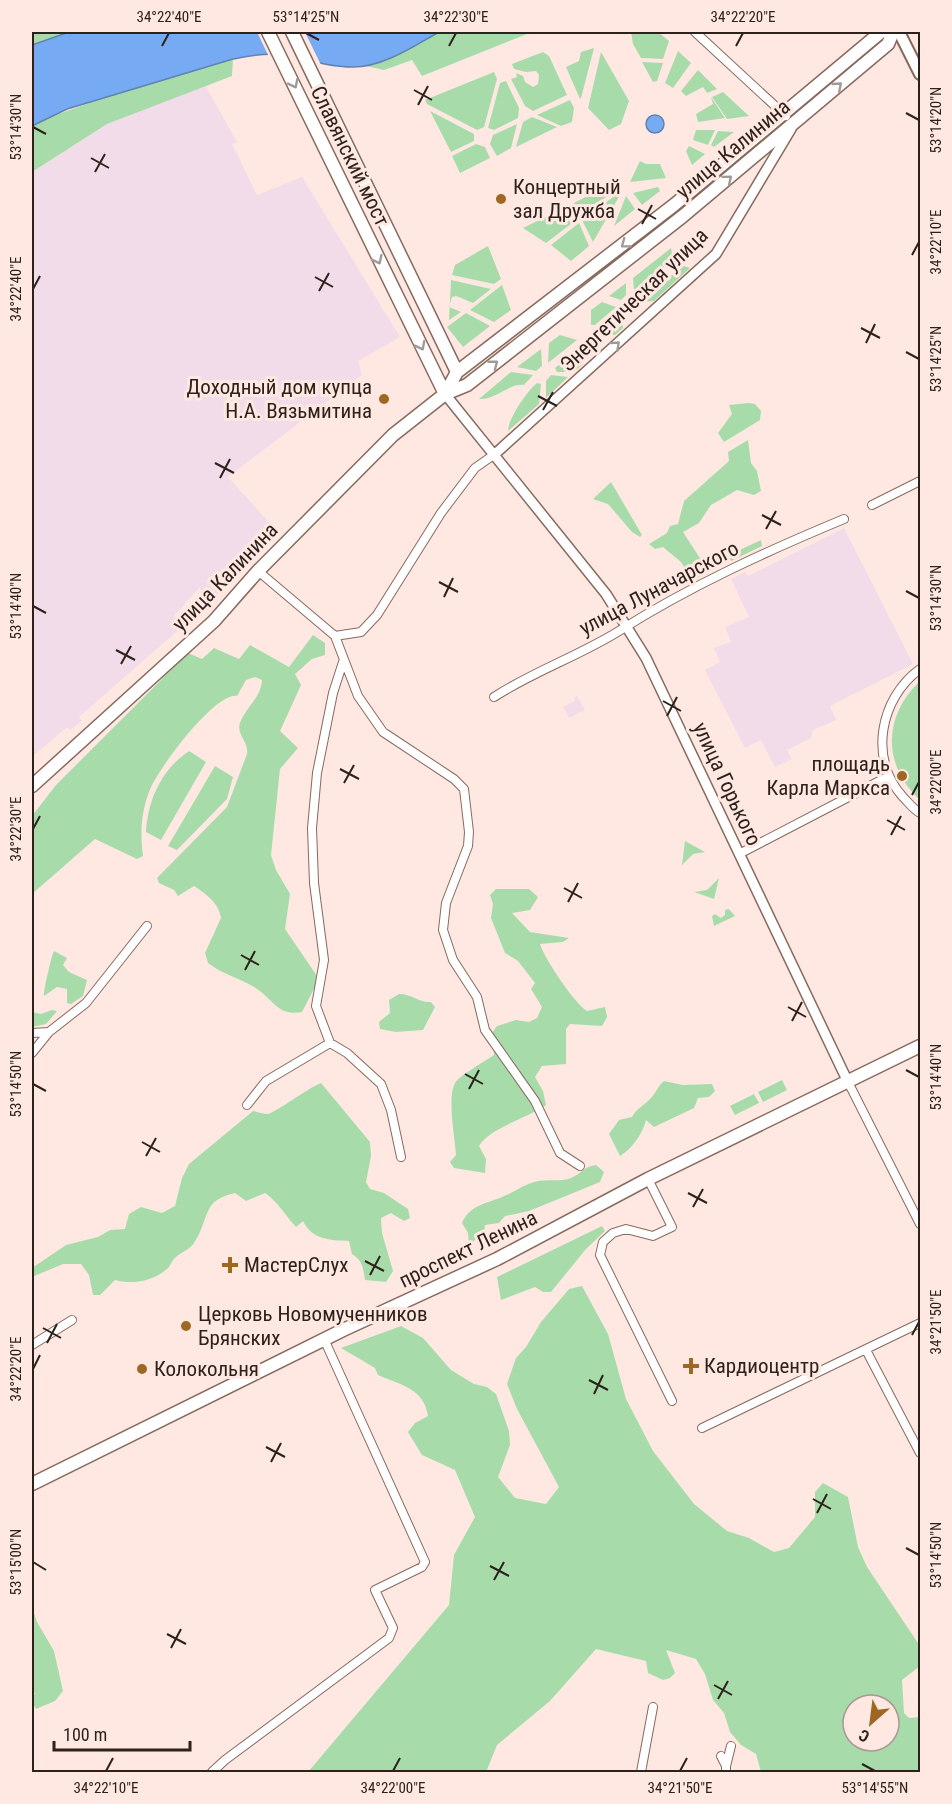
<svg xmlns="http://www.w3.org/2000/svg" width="952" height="1804" font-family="'Roboto Condensed',sans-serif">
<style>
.industrial{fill:#f2dcea}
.green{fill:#a7dcaa;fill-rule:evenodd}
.water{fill:#76abf3;stroke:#6082b2;stroke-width:1.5}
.pier{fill:#fee8e1}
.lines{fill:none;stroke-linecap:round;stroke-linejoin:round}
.minor-casing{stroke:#88695e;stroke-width:10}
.tertiary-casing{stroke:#88695e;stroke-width:12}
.secondary-casing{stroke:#88695e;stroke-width:14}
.primary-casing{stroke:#88695e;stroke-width:15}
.minor{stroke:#fff;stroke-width:8}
.tertiary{stroke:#fff;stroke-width:9}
.secondary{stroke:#fff;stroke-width:10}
.primary{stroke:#fff;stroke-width:12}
.oneway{stroke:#a09b99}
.ticks{fill:none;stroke:#2d211c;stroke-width:2}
.poi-dot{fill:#9e6722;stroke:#fee8e1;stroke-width:2}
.labels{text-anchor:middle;stroke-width:6;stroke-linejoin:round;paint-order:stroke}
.street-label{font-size:21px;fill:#2d211c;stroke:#fee8e1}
.poi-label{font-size:21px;fill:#2d211c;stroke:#fee8e1;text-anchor:start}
.neatline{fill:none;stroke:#2d211c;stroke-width:2}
.ticks-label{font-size:15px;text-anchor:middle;fill:#2d211c}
</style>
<rect width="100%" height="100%" fill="#fee8e1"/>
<!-- industrial -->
<path class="industrial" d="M205,85L237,142L232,144L257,195L302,177L400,337L358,361L362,375L228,477L276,530L212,600L199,588L174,616L183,626L79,717L82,721L70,730L67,727L32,757V172L107,124Z
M844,528L913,664L830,706L836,720L813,730L811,738L787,750L792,759L775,767L761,740L745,748L705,670L720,662L714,648L731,642L725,627L749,617L731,579L745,572L748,576Z
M577,696L585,710L569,718L563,707L575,701L574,698Z"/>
<!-- green -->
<path class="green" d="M32,32H69L32,45Z
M439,32H532L422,76L412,60L384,70L366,66L393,56Z
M631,32H658L669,41L663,59L641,58L633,44Z
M594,48L581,98L580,99L566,67L579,61L581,52Z
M678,51L691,63L673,88L665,83Z
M543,52L549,56L567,95L533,111L525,106L511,79L517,77L516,73L523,76L525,82L533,87L538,84L539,75L536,71L526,72L514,69L512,64Z
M601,52L629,101L621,124L609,130L588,108Z
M233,59L232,76L107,124L32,172V126L41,120L161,78Z
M642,62L663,63L657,81L653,82Z
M698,70L717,89L707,93L703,87L686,96L681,91Z
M494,72L497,79L484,127L477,130L427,104L425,100Z
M506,81L519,108L518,118L494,130L488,128L500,83Z
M723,92L749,116L727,119L712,97Z
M711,97L725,118L698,122L696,114L713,104Z
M570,100L574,108L572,122L561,126L537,115Z
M430,111L474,134V141L451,152Z
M532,117L557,127L516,147L523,122Z
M517,124L511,148L497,156L490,144L493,135Z
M696,130H715L708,145L693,140Z
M718,131L734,132L714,147L711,145Z
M476,144L485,147L490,158L460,173L452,156Z
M689,146L705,154L692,165L686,151Z
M640,161L646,164H660L666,178L630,182Z
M658,187L660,191L642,205L633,193Z
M597,191H614L580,216L574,203Z
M620,192V195L593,242L582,220Z
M626,196L635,209L614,226Z
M568,206L576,220L546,243L523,228Z
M579,223L589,246L571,261L551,245Z
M488,246L501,279L494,284L452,275L455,265Z
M671,248L672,255L664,262V267L634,290L633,278Z
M684,266L690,268L654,301L641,302L640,299Z
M451,280L491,289L473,303L456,296L452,297L449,307L461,312L449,320Z
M626,283V295L621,300L609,296Z
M502,285L511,310L494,322L470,310Z
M602,302L616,307L595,325H591V310Z
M466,313L490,326L463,347L447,327Z
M623,313V328L615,335H600V332Z
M560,335L577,340L548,363L549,343Z
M583,345L582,365L574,372H557L555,368Z
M541,349L542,366L536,371L517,367Z
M511,372L533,375L524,385C509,383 496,400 479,399Z
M551,375L568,377L546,398V381Z
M537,383L541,384L539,404L508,431C508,419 527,391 537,383Z
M748,403L755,404L761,411L760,420L724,442L718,433L732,414L729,405Z
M748,440L751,463L757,471L761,491L754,495L737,490L711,505L699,523L683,532L705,566L703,575L693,581L681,562L663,547L655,549L649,544L667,533L670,526L678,524L684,501L729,461L728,452Z
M611,482L642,535L640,537L632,532L608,504L593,499Z
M761,540L762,546L731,561L727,556Z
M313,635L325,643V655L312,659L295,674L301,685L280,731L298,748L280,769L271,855L276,870L290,894L285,929L319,979L302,1012C277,1017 273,998 254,987C239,978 222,974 208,963L205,953L221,918C219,903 206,894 194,886L178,896L174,890L159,883L157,878L227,807L247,754C249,741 236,735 240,723C246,707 261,698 262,680L255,677L246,680L237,696C215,692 156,771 149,792C141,813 140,833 143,856L137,859L95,839L32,894V816L56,785L188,653L202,659L214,648L239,659L250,645L289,667Z
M920,681V800C882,765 883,716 920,681Z
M189,751L206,762L161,840L146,832C148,800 161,770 189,751Z
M215,766L233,777L227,799L177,850L168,846Z
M685,841L705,852L693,854L682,865Z
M719,878L714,899L694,892L707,890Z
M496,889H529L538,897L530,910L512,913L530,932L569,938L563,942L540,944C544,958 575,1004 587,1011L605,1007L607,1017L602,1026L570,1024L566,1029V1064L542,1066L535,1077L543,1091L546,1105C528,1118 489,1128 479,1146L486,1159L485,1173L454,1168L450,1162L456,1155C455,1138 447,1098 455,1083C459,1076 485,1061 494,1055L492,1033L497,1026L516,1020L529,1022L537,1018L542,1007L531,989L535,983L518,961L505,953L491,918L493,904L490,895Z
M729,909L735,916L714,926L712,916L715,914L721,918L725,915V910Z
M54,951L67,958L63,965L69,972L87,980L83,996L71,1004L67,1003V989L57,987L44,996C43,992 52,954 54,951Z
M399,994C412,994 419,1003 431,1002L435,1007L423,1030L396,1032L380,1029L379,1022L390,1013L389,1000Z
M52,1010L57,1011L46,1024L32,1027V1012L41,1014Z
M782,1080L787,1090L763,1102L758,1092Z
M664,1081L683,1085L712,1084L715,1091L709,1097L698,1098L694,1108L654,1127L646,1120C643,1133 632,1149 620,1156L609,1134L619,1120L632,1117C637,1108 642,1107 649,1100C655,1095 657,1087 664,1081Z
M321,1083L370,1142L371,1156L366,1182L370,1189L384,1193L408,1209L410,1218L404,1221L391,1213L381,1218L382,1233L393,1271L386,1282L365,1280C363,1268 363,1261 352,1254L349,1241C330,1240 312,1240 303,1221L296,1227C285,1215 278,1202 265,1193L246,1201L235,1193C201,1200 210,1219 194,1243C191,1249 181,1252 176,1257C172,1260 171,1265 168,1268C155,1281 132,1285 115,1280L100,1295H93L89,1275L81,1264H63L32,1277V1268L66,1245L98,1237L110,1230L125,1229L129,1214L141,1207L162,1213L175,1206L182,1178L189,1164L253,1111C258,1112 263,1114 268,1114C276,1112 308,1088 321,1083Z
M754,1094L759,1103L735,1115L730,1106Z
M596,1165L604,1172L600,1182L529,1211L505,1216L499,1223L485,1225L484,1234L469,1244L468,1233L462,1223C470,1204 487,1204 504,1196C517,1191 524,1184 538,1181C549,1179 561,1182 571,1178C581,1174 584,1166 596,1165Z
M602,1226L605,1231L586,1249L551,1292H543L535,1287L501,1300L497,1277Z
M582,1286L608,1334L626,1399L653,1451L694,1504L727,1531L749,1538L774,1552L789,1548L815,1517V1492L823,1483L848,1497L858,1547L867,1567L920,1646V1666L902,1680L904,1713L909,1718L920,1717V1772H761L756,1754L741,1745L730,1732L724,1713L713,1700L705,1674L696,1659L666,1650L675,1673L670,1678L663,1680L648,1673L646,1661L596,1649L550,1701L497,1745L486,1772H308L449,1605L454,1555L475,1517L455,1470L422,1455L408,1432L415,1423L428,1416C424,1388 400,1385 378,1375L375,1368L341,1348L401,1326L423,1338L451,1370L474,1384L487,1387L496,1394L509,1431L510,1445L498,1477L515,1498L546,1504L559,1487L517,1409L507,1384L516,1358L526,1347L541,1322L569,1289ZM853,1705H889V1741H853Z
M32,1607L37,1622L54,1651L63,1691L55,1701L36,1709L32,1702V1696L35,1694L32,1688Z"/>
<!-- water -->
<path class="water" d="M69,32H439C414,46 383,67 353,67C329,68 304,58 280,55C264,53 249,56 233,59L67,109L32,126V45Z
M646 124a9 9 0 1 1 18 0a9 9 0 1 1-18 0Z"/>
<!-- pier -->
<path class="pier" d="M257,32H305L321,65L269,57Z"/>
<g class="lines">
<!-- minor casing -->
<g class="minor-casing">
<path id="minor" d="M695,32L786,116
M872,505L920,481
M258,571L335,636L358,696L383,732L454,779L464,789L469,832L468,846L446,903L443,930L453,960L477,997L485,1030L535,1101L560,1153L580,1166
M335,636L361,632L377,615L441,513L475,468L495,454
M343,662L333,693L317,773L312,828L314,883L324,960L316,1006L330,1043L347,1053L381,1084L391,1110L401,1157
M920,669C880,698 868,759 903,797C909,803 913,809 920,813
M494,697C534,671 579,656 619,631C690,586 767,551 844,519
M739,854L889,776
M32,1033L49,1032
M32,1053L49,1032L86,1003L147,926
M847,1080L920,1224
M247,1105L266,1081L330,1043
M648,1179L672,1227L653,1236L626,1229L613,1233L603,1242L600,1255L672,1401
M32,1345L72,1320
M866,1350L920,1453
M702,1428L920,1323
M721,1756L726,1766V1772
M726,1766L731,1746
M212,1772L225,1760L389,1638L393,1628L375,1590L422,1567L425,1562L324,1339
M641,1772L653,1707"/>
</g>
<!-- tertiary casing -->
<g class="tertiary-casing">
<path id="tertiary" d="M445,394L606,594L646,658L847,1080
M495,454L716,254L791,129"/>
</g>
<!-- secondary casing -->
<g class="secondary-casing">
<path id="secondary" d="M899,32L920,74"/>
</g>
<!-- primary casing -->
<g class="primary-casing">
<path id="primary" d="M268,32L445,394
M292,32L457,372
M445,394L457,372L674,205L881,32
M32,786L214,621L258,571L393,435L445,394L467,385L683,216L888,44L893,32
M32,1484L343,1330L497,1259L648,1179L920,1046"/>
</g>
<!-- minor -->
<use href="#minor" class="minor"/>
<!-- tertiary -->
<use href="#tertiary" class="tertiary"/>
<!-- secondary -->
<use href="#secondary" class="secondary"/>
<!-- primary -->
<use href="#primary" class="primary"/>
</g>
<!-- one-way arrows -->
<defs><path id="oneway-chevron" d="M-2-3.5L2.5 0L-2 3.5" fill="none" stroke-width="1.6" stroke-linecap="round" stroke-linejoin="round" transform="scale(1.5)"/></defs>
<g class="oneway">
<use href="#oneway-chevron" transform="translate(294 84) rotate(64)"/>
<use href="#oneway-chevron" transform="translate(838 86) rotate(-41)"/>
<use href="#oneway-chevron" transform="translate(728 179) rotate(-40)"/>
<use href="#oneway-chevron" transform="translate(625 244) rotate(143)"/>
<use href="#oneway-chevron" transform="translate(378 260) rotate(64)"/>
<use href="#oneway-chevron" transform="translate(616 345) rotate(-42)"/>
<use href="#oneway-chevron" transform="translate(421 346) rotate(63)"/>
<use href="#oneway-chevron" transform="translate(494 364) rotate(-38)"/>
</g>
<!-- ticks -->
<path class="ticks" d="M306,33L319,40M162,46L169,33M449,46L456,33M736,46L743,33M414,90L432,100M418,105L428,86M906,113L919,120M33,127L46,134M91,158L109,168M95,172L105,154M638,209L656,219M642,224L652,205M912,255L919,242M315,277L333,287M33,289L40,276M319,291L329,273M861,328L880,338M866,343L875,324M906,352L919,359M538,396L557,406M543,410L553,392M215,463L234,473M220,478L230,459M762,515L781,525M766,529L776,511M439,582L458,592M906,591L919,598M444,597L453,578M33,606L46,613M116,650L135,660M121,664L131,646M663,701L681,711M667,716L677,697M340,769L359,779M344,783L354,765M912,795L919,782M887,820L905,830M33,829L40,816M891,835L901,816M564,888L582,898M568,902L578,883M241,955L259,965M245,970L255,951M788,1007L806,1017M792,1021L802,1002M906,1070L919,1077M465,1074L483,1084M33,1084L46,1091M469,1089L479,1070M142,1142L160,1152M146,1156L156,1138M688,1193L707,1203M693,1207L703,1189M365,1261L384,1271M370,1275L380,1256M43,1328L61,1338M912,1335L919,1322M47,1343L57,1324M33,1369L40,1355M589,1380L608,1390M594,1394L603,1375M266,1447L285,1457M271,1462L281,1443M813,1499L831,1509M817,1513L827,1494M906,1548L919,1555M33,1562L46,1570M490,1566L509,1576M494,1580L504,1562M167,1634L186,1644M171,1648L181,1629M714,1685L732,1695M718,1699L728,1681M862,1764L875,1771M106,1771L113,1758M393,1771L400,1758M680,1771L687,1758"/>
<!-- markers -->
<g class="poi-dot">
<circle cx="501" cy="199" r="6"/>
<circle cx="384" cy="399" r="6"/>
<circle cx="902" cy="776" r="6"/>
<path d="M227 1256h6v6h6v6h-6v6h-6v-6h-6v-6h6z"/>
<circle cx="186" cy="1326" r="6"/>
<path d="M688 1357h6v6h6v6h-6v6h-6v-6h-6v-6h6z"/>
<circle cx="142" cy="1369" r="6"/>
</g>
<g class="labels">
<!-- street labels -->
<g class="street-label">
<text transform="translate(733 149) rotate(-40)" y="7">улица Калинина</text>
<text transform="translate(350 156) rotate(64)" y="7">Славянский мост</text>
<text transform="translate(634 300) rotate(-44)" y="7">Энергетическая улица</text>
<text transform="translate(225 577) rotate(-46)" y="7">улица Калинина</text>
<text transform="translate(659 588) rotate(-28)" y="7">улица Луначарского</text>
<text transform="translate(727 784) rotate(65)" y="7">улица Горького</text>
<text transform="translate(468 1249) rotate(-26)" y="7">проспект Ленина</text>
</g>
<!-- poi labels -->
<g class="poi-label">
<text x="513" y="194">Концертный<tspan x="513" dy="24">зал Дружба</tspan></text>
<text x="372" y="394" text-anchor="end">Доходный дом купца<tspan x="372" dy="24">Н.А. Вязьмитина</tspan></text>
<text x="890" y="771" text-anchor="end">площадь<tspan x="890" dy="24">Карла Маркса</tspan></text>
<text x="244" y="1272">МастерСлух</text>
<text x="198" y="1321">Церковь Новомученников<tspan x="198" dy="24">Брянских</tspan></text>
<text x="704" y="1373">Кардиоцентр</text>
<text x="154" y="1376">Колокольня</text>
</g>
</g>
<!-- border -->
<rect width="952" height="1804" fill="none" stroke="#fee8e1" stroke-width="66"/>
<!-- north arrow -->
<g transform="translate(871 1723) rotate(208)"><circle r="28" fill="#fee8e1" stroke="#aa9892" stroke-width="1.5"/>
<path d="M0-4.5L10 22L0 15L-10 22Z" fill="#9e6722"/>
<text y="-9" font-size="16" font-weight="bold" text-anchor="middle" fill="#2d211c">С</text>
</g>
<!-- scale -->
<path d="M54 1741v9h136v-9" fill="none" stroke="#2d211c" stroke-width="3"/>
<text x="63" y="1741" font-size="18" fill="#2d211c" stroke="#fee8e1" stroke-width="4.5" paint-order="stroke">100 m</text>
<rect x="33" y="33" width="886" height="1738" class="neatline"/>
<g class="ticks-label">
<text x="169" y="22">34°22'40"E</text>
<text x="306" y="22">53°14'25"N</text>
<text x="456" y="22">34°22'30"E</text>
<text x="743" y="22">34°22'20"E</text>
<text transform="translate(936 120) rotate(-90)" y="5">53°14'20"N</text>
<text transform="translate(16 127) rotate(-90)" y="5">53°14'30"N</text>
<text transform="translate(936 242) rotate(-90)" y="5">34°22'10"E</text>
<text transform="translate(16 289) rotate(-90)" y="5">34°22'40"E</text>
<text transform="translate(936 359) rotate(-90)" y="5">53°14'25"N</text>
<text transform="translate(936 598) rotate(-90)" y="5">53°14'30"N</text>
<text transform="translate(16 606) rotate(-90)" y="5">53°14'40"N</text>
<text transform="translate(936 782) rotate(-90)" y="5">34°22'00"E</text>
<text transform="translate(16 829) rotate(-90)" y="5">34°22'30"E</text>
<text transform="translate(936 1077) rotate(-90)" y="5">53°14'40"N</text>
<text transform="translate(16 1084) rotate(-90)" y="5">53°14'50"N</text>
<text transform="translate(936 1322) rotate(-90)" y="5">34°21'50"E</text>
<text transform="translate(16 1369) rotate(-90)" y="5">34°22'20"E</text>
<text transform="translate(936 1555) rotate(-90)" y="5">53°14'50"N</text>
<text transform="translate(16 1562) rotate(-90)" y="5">53°15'00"N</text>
<text x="106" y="1793">34°22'10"E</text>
<text x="393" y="1793">34°22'00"E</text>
<text x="680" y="1793">34°21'50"E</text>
<text x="875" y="1793">53°14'55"N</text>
</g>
</svg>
